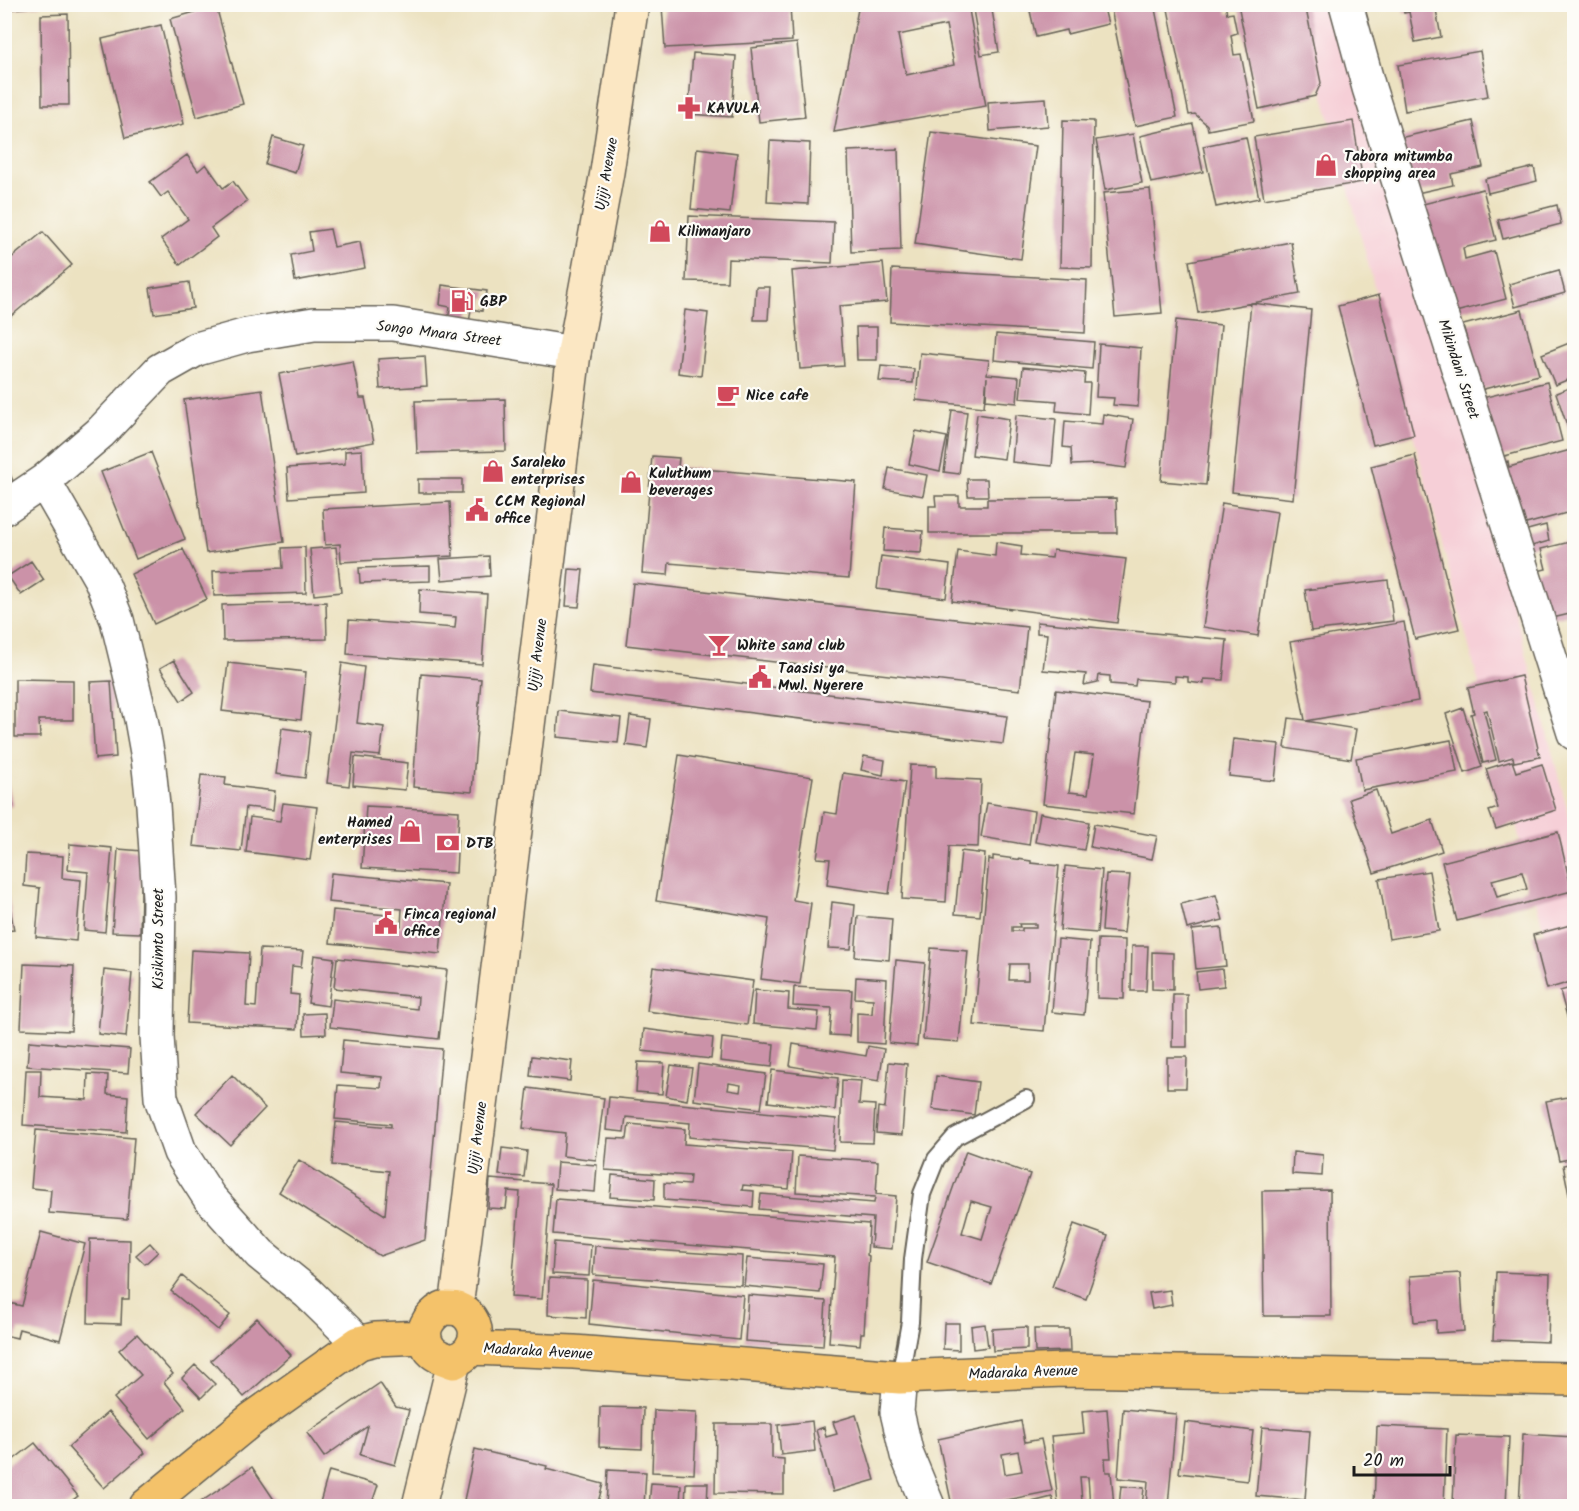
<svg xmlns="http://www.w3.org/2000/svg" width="1579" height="1511" font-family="Kalam,sans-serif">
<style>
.built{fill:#f6cfd7}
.building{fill:#cb92a8;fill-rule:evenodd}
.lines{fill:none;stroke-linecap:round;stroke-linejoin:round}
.lane-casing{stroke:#656156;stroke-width:20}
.street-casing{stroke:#656156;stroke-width:36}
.secondary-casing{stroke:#656156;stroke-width:36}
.primary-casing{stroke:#656156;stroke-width:36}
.lane{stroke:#fff;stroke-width:16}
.street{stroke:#fff;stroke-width:33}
.secondary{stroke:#fbe7c3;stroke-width:33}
.primary{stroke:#f4c26a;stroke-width:33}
.labels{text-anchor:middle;stroke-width:4.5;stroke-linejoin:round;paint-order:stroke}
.poi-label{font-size:15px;font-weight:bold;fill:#1c1c1c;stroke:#fdfcf7;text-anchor:start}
.street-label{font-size:15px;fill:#1c1c1c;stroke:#fdfcf7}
</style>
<rect width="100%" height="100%" fill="#fdfcf7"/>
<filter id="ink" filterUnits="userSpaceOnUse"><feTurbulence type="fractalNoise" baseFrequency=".0167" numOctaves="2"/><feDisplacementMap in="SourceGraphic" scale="12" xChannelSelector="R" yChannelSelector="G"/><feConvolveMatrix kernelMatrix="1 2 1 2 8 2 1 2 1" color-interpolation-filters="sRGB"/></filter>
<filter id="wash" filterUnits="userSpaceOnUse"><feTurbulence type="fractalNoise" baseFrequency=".008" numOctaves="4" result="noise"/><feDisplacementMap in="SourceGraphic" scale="24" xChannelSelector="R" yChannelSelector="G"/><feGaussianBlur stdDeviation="1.35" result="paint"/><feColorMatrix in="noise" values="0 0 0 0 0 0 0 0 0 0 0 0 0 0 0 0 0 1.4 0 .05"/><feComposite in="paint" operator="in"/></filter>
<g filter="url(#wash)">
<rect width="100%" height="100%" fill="#ece2c1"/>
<!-- built -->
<path class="built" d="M1300,5H1355L1574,835V1045Z"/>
<g id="blocks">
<!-- building -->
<path class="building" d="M4,4H41V6L4,10Z
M686,4H790L792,41L665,48L662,6Z
M859,4H968L986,106L834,132ZM946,25L954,65L906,75L898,35Z
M972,4H991L999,52L981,55Z
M1057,4H1103L1108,24L1067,34L1066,30L1036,37L1030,11Z
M1110,4H1154L1177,117L1135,126Z
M1167,4H1225L1227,14L1233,13L1237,33L1231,35L1234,55L1241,54L1254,121L1208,130L1207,125L1195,114L1189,115Z
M1238,4H1305L1321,83L1315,96L1259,109Z
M1402,4H1435L1441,37L1415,42L1409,12L1404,13Z
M216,6L243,104L197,117L170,19Z
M68,14L69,105H42L41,15Z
M161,25L184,124L125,138L102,39Z
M797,43L805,117L759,122L751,48Z
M1480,51L1488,96L1405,111L1398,65Z
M693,53L736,56L732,117L688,114Z
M1046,98L1048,126L990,131L988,102Z
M1063,120L1094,121L1092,268L1060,267Z
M1353,121L1363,182L1264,199L1254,137Z
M1473,121L1483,167L1451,174L1453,185L1408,195L1395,139Z
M1193,124L1203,172L1151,183L1140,136Z
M931,132L1036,146L1021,259L915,244Z
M1133,134L1142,183L1105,190L1096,140Z
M273,137L303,146L295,173L265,164Z
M1246,137L1259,198L1216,207L1203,146Z
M770,141L810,143L808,204L767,202Z
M697,148L737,153L730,213L691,209Z
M898,149L901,250L851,252L848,151Z
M187,155L198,171L206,164L223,188L233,181L247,201L211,228L217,237L180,265L161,239L188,219L168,192L161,197L150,182Z
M1534,167L1537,181L1488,193L1485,179Z
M1150,189L1162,313L1115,317L1103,193Z
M1483,189L1496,240L1463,248L1465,259L1494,251L1506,299L1440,316L1415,206Z
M1557,205L1561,224L1503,239L1498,220Z
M689,216L834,222L832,263L728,259L727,282L686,281Z
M330,229L334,247L360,242L365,268L295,281L291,255L312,251L309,232Z
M43,232L72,265L4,322V264Z
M1291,242L1300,294L1198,313L1189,261Z
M883,263L887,302L839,306L844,366L800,369L792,271Z
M892,269L1087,280L1085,333L890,322Z
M1559,270L1565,293L1515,307L1509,284Z
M189,282L193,308L154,314L150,288Z
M442,285L487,291L486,298L483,297L482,311L471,309L469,324L448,322L450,307L440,305Z
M756,287H770L768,320H754Z
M1379,295L1414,435L1373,445L1338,306Z
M1251,303L1311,310L1293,499L1232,492Z
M685,310L708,313L701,376L678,373Z
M1522,310L1539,375L1480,390L1463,325Z
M1176,320L1221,325L1206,485L1161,481Z
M856,327H877V360H857Z
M996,334L1094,342L1092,369L994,360Z
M1574,341V377L1555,385L1542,354Z
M1099,344L1141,348L1138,407L1113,405L1114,398L1096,397Z
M920,353L989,360L987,374L1019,377L1017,403L986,400L987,377L984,407L916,400Z
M425,356L427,386L380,389L378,359Z
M353,361L360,398H365L374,442L295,457L279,374Z
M881,366L914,369L913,383L879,381Z
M1023,367L1085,373L1084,383H1090L1088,414L1056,411L1057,401L1020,398Z
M1547,382L1562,441L1497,458L1482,398Z
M1574,386V439L1572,440L1556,393Z
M262,389L284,542L206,553L184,400Z
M505,399L506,451L417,453L415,401Z
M952,410L967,412L959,474L944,472Z
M977,414L1009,419L1004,459L972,455Z
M1103,414L1133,419L1126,468L1096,464L1072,465L1071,448L1063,447L1065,421L1102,424Z
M1016,415L1056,419L1052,466L1012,462Z
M916,431L947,437L940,471L909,464Z
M1574,449V511L1526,524L1523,514L1510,517L1496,465L1508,461L1509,467Z
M362,450L364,493L289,498L287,468L345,464V451Z
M151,452L185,539L136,559L101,472Z
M1415,455L1459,629L1415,639L1371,466Z
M652,456L679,458L678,467L856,482L849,578L669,563L668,575L642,573Z
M4,459L13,481L4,484Z
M889,468L927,475L923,496L885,489Z
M418,479H462V493H418Z
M967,479H987L988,496H968Z
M935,496H959V506H987V499L1116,498L1117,533H929V506H936Z
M450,502L453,556L341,562L340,544L325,545L323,509Z
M1222,503L1277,512L1258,636L1203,627Z
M1546,525L1549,541L1525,548L1520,532Z
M885,528L923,531L921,553L883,551Z
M1574,541V613L1544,620L1533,572L1546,569L1541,549Z
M996,542L1022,546L1021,555L1052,558L1053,550L1126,559L1117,623L952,601L958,551L995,556Z
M305,547L306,593L214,596L213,571L283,568L282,548Z
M336,547L341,592L314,595L310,549Z
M183,549L207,599L154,624L131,574Z
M489,556L490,576L442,580L440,559Z
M881,556L950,565L946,598L877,589Z
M31,561L44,580L21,595L8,576Z
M430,566V581L360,583L359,568Z
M569,569L583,570L579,607L566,606Z
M1388,580L1393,621L1311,631L1305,590Z
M633,583L1027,627L1020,690L626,645Z
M420,589L487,594L482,664L347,654L349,620L455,628L456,617L419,614Z
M326,602L327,639L223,641L222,605Z
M1037,622L1227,640L1223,680L1204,679V684L1188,682V677L1175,676V682L1136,679L1135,686L1110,684V676L1099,675L1098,682L1084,685L1086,674L1043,670L1047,634L1037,633Z
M1404,622L1418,701L1306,721L1356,729L1351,759L1285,748L1289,718L1305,720L1290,642Z
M174,660L194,692L181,701L160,668Z
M228,663L306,672L301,720L222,711Z
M342,663L364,667L357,723L384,727L380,756L353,753L349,786L327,783Z
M593,665L1007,716L1003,744L590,693Z
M421,674L481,679L472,792L413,787Z
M1521,676L1540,757L1514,762L1513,757L1499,761L1487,710L1484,711L1496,760L1483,763L1471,714L1474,713L1468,688Z
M15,679L73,680V720H39L40,737H15Z
M111,681L116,757L95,759L90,682Z
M1056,690L1147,701L1134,814L1043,804ZM1075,753L1094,755L1088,794L1069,792Z
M1463,708L1482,767L1465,773L1446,714Z
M559,711L621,718L618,743L557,737Z
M630,716L651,719L647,748L626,745Z
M282,728L310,732L305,778L276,774Z
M1233,739L1279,744L1275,781L1229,776Z
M1451,740L1457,772L1362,790L1356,758Z
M679,755L813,777L793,900L811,903L800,984L761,979L769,919L656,901Z
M864,756L885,760L883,775L861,770Z
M355,757L408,763L405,790L353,785Z
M1512,761L1516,772L1542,764L1556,810L1496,829L1489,811L1498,808L1486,769Z
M910,765L936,766V778L981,780L978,847L949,846L946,902L902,899Z
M843,773L905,782L889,894L827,885L830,859L817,858L824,812L837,814Z
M201,775L226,777L225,785L275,791L273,810L246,807L241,851L193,846Z
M7,779L13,806L4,808V780Z
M1376,790L1391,834L1432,820L1442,851L1374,873L1349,799Z
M283,803L317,807L310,860L246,852L250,817L280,821Z
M987,803L1034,811L1029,845L981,837Z
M366,806L459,811L456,873L362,868Z
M1040,813L1089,822L1084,850L1035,842Z
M1094,824L1157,836L1152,859L1090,847Z
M1558,832L1572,891L1457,921L1442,862ZM1522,872L1527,889L1497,897L1492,880Z
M70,844L112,848L105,932L84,930L88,872L68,870Z
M118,849L142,851L140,933L112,932Z
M961,851L985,854L980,916L955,914Z
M26,854L63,856L62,878L81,880L76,941L36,937L40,888L24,886Z
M993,856L1031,861V863L1059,866L1044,1031L974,1025L989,859L993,860ZM1019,924H1036V928H1022V931H1012V927H1020ZM1010,964H1028V980H1009Z
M1065,866L1102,870L1097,933L1060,930Z
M1429,871L1439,931L1389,939L1379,879Z
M331,873L446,884L440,954L330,943L333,910L387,915L386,925L401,926L402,909L328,902Z
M1106,874L1130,875L1124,933L1102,931Z
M1216,895L1223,920L1187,929L1181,904Z
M4,896H8L14,930L4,931Z
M832,902L855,905L851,949L828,948Z
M858,916L892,919L889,960L855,957Z
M1574,924V981L1547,989L1533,935Z
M1221,927L1226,966L1196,969L1192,930Z
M1058,939L1090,942L1084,1015L1052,1012Z
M1098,939L1125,940L1124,999L1097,998Z
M1132,946H1148L1146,991H1131Z
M931,948L968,951L959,1042L923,1039Z
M260,949L303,951L301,967L292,966L290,994L299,995L297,1029L187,1023L191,950L249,953L246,1006L256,1007Z
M1152,952L1173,953V990L1152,989Z
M314,955L334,958L328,1006L308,1003Z
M337,958L447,970L439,1039L330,1027L333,999L417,1009L418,997L334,988Z
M896,960L925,963L917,1046L889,1043Z
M24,964L74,966L71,1031L21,1029Z
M653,967L753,981L747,1025L647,1011Z
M1222,969L1224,986L1198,989L1196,972Z
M104,970L132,973L126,1037L98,1034Z
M856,977L887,979L884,1044L857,1042V1013L872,1014L873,999L855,998Z
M794,987L852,990L849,1036L830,1035L832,1008L793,1006Z
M1574,987V1042L1560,991Z
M755,990L789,993L788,1009L819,1012L817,1030L753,1024Z
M1173,994H1187V1047H1172Z
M325,1013L326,1034L304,1035L303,1014Z
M644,1029L713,1038L711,1059L642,1051Z
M722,1038L774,1044L772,1067L720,1061Z
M343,1040L442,1049L425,1240L380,1256L279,1192L299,1160L385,1215L389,1171L332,1165L336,1122L391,1127V1124L335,1119L338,1085L381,1088L382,1077L340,1073Z
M29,1041L130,1049L128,1073L27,1066Z
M793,1044L866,1056L868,1046L884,1049L879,1081L790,1066Z
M532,1056L572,1061L570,1081L530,1076Z
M1167,1057H1187L1186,1088H1167Z
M638,1062L664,1063L662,1094L636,1092Z
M889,1062L907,1064L902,1135L876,1133L878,1107L885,1108Z
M698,1064L766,1074L761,1109L694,1100ZM729,1083L741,1085L740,1092L728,1090Z
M671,1065L692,1068L687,1100L666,1096Z
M26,1070H41L40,1097L87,1100L88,1074L108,1075L107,1094L128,1096L126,1132L23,1125Z
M772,1070L838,1078L835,1110L768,1102Z
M232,1075L265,1108L230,1145L196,1113Z
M936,1076L978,1082L974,1115L932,1109Z
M842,1080L861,1081L859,1104L875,1105L873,1143L840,1142Z
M528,1088L604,1098L596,1160L563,1156L565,1133L523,1128Z
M1574,1096V1158L1559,1161L1546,1101Z
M609,1097L836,1119L833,1150L689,1137L690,1123L626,1117L624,1132L606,1130Z
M629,1124L685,1129L684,1144L792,1152L789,1189L743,1185L742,1190L754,1191L753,1207L664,1200V1183L689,1185L690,1176L605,1170L608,1138L627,1139Z
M36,1130L134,1138L127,1219L49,1213L51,1190L31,1188Z
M502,1148L527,1151L524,1177L499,1175Z
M966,1151L1030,1174L991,1284L927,1262ZM971,1201L992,1207L982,1239L962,1233Z
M1293,1152L1323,1155L1322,1176L1292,1174Z
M798,1156L878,1161L876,1194L896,1196L892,1249L871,1247L873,1218L759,1209L761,1194L874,1203L875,1197L796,1192Z
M557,1162L597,1165L595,1192L555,1189Z
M1574,1163V1215H1573L1563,1165Z
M612,1175L655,1179L654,1200L610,1197Z
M490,1179L551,1184L542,1299L511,1297L520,1192L508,1191L506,1209L488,1208Z
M1330,1190L1331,1316H1264L1262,1191Z
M556,1199L869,1224L867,1255L869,1256L864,1333H861L860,1345L829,1342L835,1257L553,1234Z
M1074,1224L1108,1236L1086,1299L1052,1287Z
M41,1232L85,1244L60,1340L19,1329L17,1338L4,1335V1322L9,1303L22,1306Z
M90,1239L130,1240L129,1299H122L121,1324L88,1323Z
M554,1242L591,1245L589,1276L552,1274Z
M150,1243L158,1252L145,1264L136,1255Z
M595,1246L742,1256L741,1285L593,1275Z
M747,1258L823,1264L820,1293L744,1286Z
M1496,1272L1550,1274L1548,1342L1493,1340Z
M1460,1273L1464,1331L1436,1333V1320L1414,1322L1410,1276Z
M182,1276L230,1315L218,1330L171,1291Z
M549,1278L587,1280L586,1318L548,1315Z
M593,1280L743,1295L739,1340L589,1324Z
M1170,1290L1172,1305L1152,1309L1149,1293Z
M748,1295L826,1301L823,1346L745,1341Z
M257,1318L291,1355L244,1397L211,1360Z
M944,1323H959V1350L943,1349Z
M985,1324L988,1347L973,1349L971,1326Z
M1027,1327V1349L993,1351L992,1329Z
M1034,1329H1069L1070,1351L1035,1352Z
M137,1334L173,1374L164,1382L185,1408L149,1439L114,1398L141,1375L119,1350Z
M195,1365L215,1384L201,1398L182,1378Z
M380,1383L396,1407L409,1410L395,1465L360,1455L368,1426L324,1457L307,1433Z
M600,1407L643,1408L642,1449L599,1447Z
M1107,1409L1111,1458H1105L1106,1472H1111L1114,1506H1090L1088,1477H1080L1082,1501L1058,1504L1051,1436L1084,1433L1082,1411Z
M1123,1409L1176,1414L1168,1506H1146L1148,1481L1118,1478Z
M654,1410L697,1412L694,1474L652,1472Z
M108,1412L145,1453L104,1488L68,1447Z
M856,1415L875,1480L833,1492L816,1430L824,1427L826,1437L837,1434L833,1422Z
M812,1421L815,1451L781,1455L778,1425Z
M1021,1421L1025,1442L1041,1439L1052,1491L977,1506H952L938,1439ZM1018,1451L1022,1471L1005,1474L1002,1454Z
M1185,1422L1253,1431L1247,1481L1179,1473Z
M716,1424H772V1458L784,1459V1494L715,1493Z
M1377,1426L1447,1429L1444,1506H1374Z
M1262,1427L1310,1431L1305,1500L1256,1496Z
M1523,1434L1574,1437V1506L1519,1505Z
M1456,1435L1509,1437L1506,1506L1453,1503Z
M35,1443L78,1496L65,1506H14L4,1495V1467Z
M475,1449L547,1466L546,1469L603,1484L597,1506H480L471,1504V1501L464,1500Z
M252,1467L275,1501L267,1506H195Z
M608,1470L646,1472L644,1506H606Z
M329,1471L378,1485L371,1506H319Z
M651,1483L681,1485L680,1506H649Z
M686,1483H708L707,1506H685Z
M1121,1486L1144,1488L1142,1506H1119Z
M1052,1497L1055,1506H1016Z
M714,1501L771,1505V1506H714Z"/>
</g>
</g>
<g filter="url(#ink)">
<use href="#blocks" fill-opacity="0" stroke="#656156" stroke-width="1.5"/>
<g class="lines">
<!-- lane casing -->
<g class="lane-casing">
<path id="lane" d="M900,1377L910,1322L913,1259L922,1194L936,1159L955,1137L1026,1099"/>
</g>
<!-- street casing -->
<g class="street-casing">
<path id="street" d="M1346,4L1369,88L1574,733
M44,481L101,580L117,620L141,719L148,758L153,805L159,897L157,1036L161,1098L180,1152L209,1197L260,1254L308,1293L359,1343
M4,508L44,481L100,433L160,370L197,349L247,335L314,324H393L574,353
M900,1377L897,1412L907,1455L928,1506"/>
</g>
<!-- secondary casing -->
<g class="secondary-casing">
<path id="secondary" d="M456,1308L574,353L607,172L632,4
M419,1506L454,1362"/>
</g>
<!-- primary casing -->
<g class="primary-casing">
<path id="primary" d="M443,1308C448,1308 454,1308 458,1309C473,1315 480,1332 472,1346C469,1353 460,1358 454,1362C445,1359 434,1356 429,1348C418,1331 429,1316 443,1308Z
M472,1348L574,1352L900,1377L1064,1370L1574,1379
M146,1506L252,1419L359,1343L375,1339L424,1337"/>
</g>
<!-- lane -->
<use href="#lane" class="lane"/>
<!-- street -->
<use href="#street" class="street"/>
<!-- secondary -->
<use href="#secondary" class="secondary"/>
<!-- primary -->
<use href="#primary" class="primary"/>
</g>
</g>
<!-- icons -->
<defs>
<g id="pharmacy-bare" transform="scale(1.8)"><path d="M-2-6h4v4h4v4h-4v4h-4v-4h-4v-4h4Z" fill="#d1495b" stroke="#fdfcf7" stroke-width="2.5" paint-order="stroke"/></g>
<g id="shop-bare" transform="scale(1.8)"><path d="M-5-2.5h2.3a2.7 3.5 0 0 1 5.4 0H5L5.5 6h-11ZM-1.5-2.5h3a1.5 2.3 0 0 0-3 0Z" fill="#d1495b" stroke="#fdfcf7" stroke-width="2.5" paint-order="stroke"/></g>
<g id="fuel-bare" transform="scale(1.8)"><path d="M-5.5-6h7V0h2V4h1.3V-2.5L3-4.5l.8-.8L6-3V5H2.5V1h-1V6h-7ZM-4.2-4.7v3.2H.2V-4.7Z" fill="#d1495b" stroke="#fdfcf7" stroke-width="2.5" paint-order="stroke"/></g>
<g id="cafe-bare" transform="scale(1.8)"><path d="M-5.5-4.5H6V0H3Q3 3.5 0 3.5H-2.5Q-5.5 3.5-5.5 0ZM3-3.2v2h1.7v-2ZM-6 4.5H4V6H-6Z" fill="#d1495b" stroke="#fdfcf7" stroke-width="2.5" paint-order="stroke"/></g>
<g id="civic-bare" transform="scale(1.8)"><path d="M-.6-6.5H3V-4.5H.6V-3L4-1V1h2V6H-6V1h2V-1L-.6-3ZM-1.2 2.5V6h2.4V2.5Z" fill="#d1495b" stroke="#fdfcf7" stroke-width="2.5" paint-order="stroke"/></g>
<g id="bar-bare" transform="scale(1.8)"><path d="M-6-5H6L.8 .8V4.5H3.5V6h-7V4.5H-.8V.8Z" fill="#d1495b" stroke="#fdfcf7" stroke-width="2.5" paint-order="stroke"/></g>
<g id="bank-bare" transform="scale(1.8)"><path d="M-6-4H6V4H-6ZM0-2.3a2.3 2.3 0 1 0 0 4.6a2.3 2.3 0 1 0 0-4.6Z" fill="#d1495b" stroke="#fdfcf7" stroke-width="2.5" paint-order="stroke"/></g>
</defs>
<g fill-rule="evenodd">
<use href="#pharmacy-bare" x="689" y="108"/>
<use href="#shop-bare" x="1326" y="165"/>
<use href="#shop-bare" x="660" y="231"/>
<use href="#fuel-bare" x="462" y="301"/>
<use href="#cafe-bare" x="728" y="395"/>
<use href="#shop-bare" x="493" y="471"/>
<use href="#shop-bare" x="631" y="482"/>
<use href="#civic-bare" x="477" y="510"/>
<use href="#bar-bare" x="719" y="645"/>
<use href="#civic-bare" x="760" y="677"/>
<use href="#shop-bare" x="410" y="831"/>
<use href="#bank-bare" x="448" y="843"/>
<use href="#civic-bare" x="386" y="923"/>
</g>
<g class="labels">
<!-- poi labels -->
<g class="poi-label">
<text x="707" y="113">KAVULA</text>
<text x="1344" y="161">Tabora mitumba<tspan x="1344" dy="17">shopping area</tspan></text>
<text x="678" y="236">Kilimanjaro</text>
<text x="480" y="306">GBP</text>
<text x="746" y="400">Nice cafe</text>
<text x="511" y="467">Saraleko<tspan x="511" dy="17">enterprises</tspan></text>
<text x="649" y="478">Kuluthum<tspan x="649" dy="17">beverages</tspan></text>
<text x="495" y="506">CCM Regional<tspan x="495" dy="17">office</tspan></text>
<text x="737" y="650">White sand club</text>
<text x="778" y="673">Taasisi ya<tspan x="778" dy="17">Mwl. Nyerere</tspan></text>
<text x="392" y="827" text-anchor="end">Hamed<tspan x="392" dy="17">enterprises</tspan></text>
<text x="466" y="848">DTB</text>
<text x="404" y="919">Finca regional<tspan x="404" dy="17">office</tspan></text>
</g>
<!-- street labels -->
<g class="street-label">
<text transform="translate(606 174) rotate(-80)" y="5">Ujiji Avenue</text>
<text transform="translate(439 333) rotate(7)" y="5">Songo Mnara Street</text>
<text transform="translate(1459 369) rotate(72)" y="5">Mikindani Street</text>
<text transform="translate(537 655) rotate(-83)" y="5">Ujiji Avenue</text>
<text transform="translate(158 939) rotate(-90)" y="5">Kisikimto Street</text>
<text transform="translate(477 1138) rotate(-83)" y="5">Ujiji Avenue</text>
<text transform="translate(538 1351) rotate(3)" y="5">Madaraka Avenue</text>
<text transform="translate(1023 1372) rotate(-2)" y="5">Madaraka Avenue</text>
</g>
</g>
<!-- margin -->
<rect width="1579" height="1511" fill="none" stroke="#fdfcf7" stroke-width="24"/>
<!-- scale -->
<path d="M1354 1466v9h96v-9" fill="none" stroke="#1c1c1c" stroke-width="3"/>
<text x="1363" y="1466" font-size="18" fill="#1c1c1c" stroke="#fdfcf7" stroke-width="4.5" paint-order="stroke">20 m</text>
</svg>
